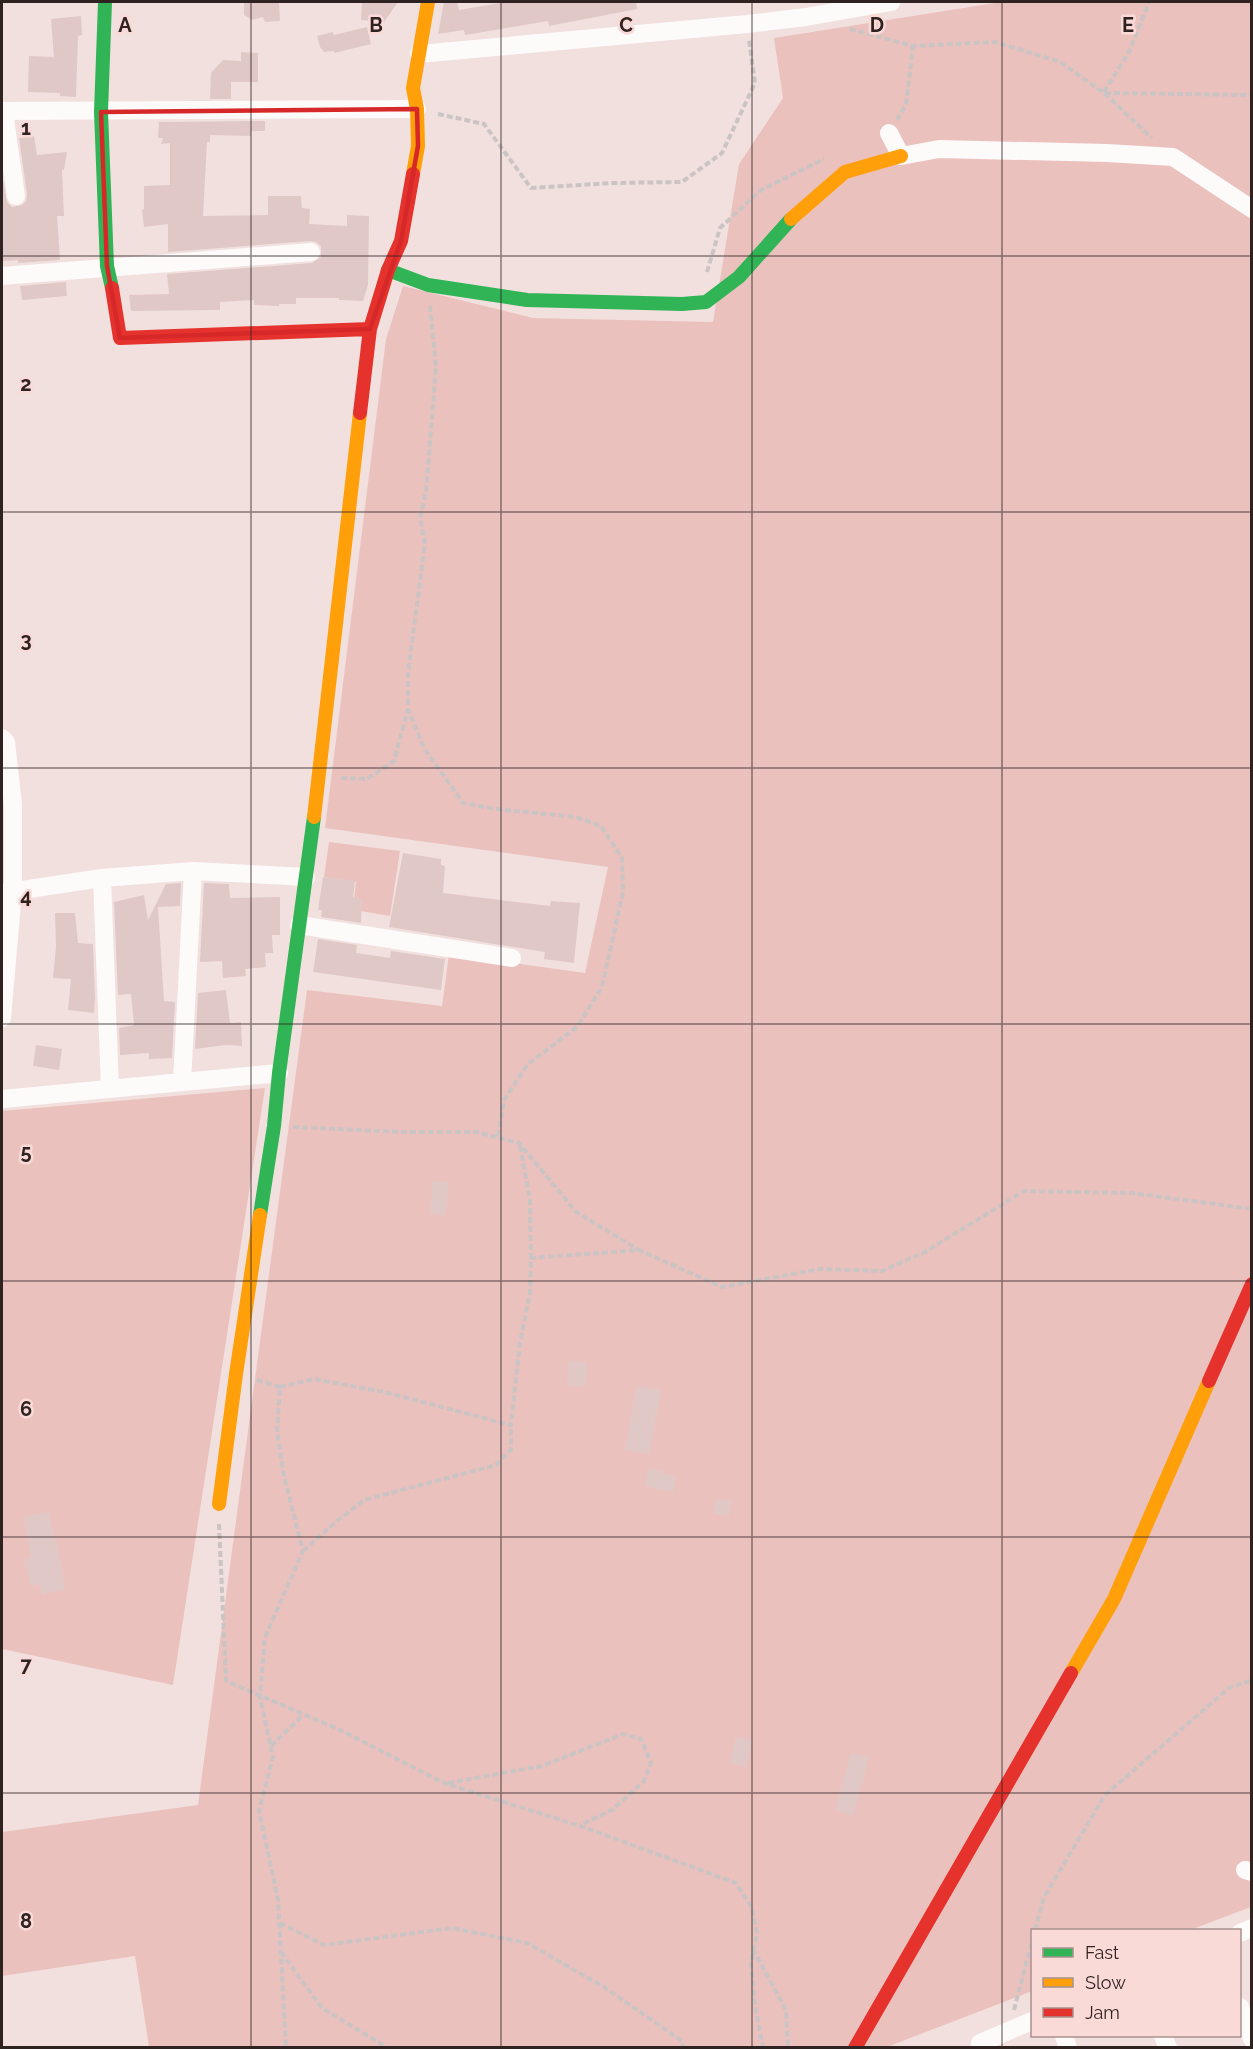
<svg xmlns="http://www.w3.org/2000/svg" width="1253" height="2049" font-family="Raleway,sans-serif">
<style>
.green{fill:#ebc1be}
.building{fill:#e0c8c7}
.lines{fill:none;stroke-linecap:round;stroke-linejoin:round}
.path{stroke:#cac4c4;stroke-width:4;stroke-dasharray:6 3;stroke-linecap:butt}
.street{stroke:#fdfafa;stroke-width:18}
.fast{stroke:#30b455;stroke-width:14}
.slow{stroke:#ff9f0a;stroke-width:14}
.jam{stroke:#e5322d;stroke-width:14}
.marked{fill:none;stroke:#d62828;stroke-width:4.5;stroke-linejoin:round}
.grid{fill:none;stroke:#2f2322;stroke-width:1.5;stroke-opacity:0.55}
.grid-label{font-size:20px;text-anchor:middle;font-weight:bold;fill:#2f2322;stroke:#fadad7;stroke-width:5;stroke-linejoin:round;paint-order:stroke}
</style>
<rect width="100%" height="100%" fill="#f2e0df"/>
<!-- green -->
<path class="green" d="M1001,2H1251V1907L1190,1930H1032V1991L887,2047H149L135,1956L2,1976V1832L198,1805L307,990L442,1006L449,954L585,973L608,867L325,828L386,339L403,286L533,318L713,322L739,164L783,98L774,38Z
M329,842L400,851L390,916L361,911L362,900L354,899L356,882L324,877Z
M265,1088L173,1685L2,1649V1111Z"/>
<!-- building -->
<path class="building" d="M244,2H279L280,21L265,22L263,17L252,20L244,15Z
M362,2H398L384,22L361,20Z
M444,2H457L459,10L506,2H636L637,9L549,26L548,21L465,35L464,30L438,34Z
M81,16L82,35L78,36L76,97L60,96V93L28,92L29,56L54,57L51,19Z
M367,27L371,44L334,53V51L324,52L320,47L317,36L333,32L334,35Z
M241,52L258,53V82H231V99H210L211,73L223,60L241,61Z
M265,121V131H251V136L210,135V142H207L203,216L268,215V196H301L302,208L310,209L309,224L347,226V215L369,216L368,285L363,301L339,300V298H296V304H279V306L254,305V300L220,302V310L131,311L129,295L169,294L167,274L312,263L321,257V246L316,242L310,241L168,252V224L144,227L142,210L144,209V186L170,185V143L161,144L163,138H158L159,122Z
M34,136L37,155L67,152L64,170H62L64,216H57L60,260L18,263V260L2,261V174L7,202L12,207L22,205L26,201L27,194L19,138Z
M66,282L67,296L22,300L20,286Z
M403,853L441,859V865L445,866L443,893L550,906L551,901L580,903L574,963L544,959L545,952L389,927Z
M323,877L355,881L353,897L362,899L361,923L321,917L322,910H318Z
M181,883L180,906L158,907L164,1001L175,1002L172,1058L149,1059V1053L120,1055L119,1028L134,1025V1023L131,994L118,995L114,902L144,895L148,920L166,884Z
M204,883L229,884L230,898L280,897V935H272L273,953H265L266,967L245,969L246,976L223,978L222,961L200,962Z
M55,913H75L78,943L93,944L95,999L94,1013L68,1010L71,979L53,978L56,947Z
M318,939L357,945L356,953L390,958L391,951L445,959L441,990L313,972Z
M226,990L230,1023L241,1022L242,1046L226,1045L195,1049L198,993Z
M36,1045L62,1049L59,1070L33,1066Z
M433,1181L449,1183L445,1216L430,1213Z
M569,1361L587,1362L585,1387L567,1385Z
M637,1386L661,1390L649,1454L625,1450Z
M649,1468L663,1471V1474L676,1476L673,1492L645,1486Z
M716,1499L731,1501L729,1516L714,1514Z
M49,1512L54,1538H56L65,1589L42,1595L40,1584L31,1586L25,1559L31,1557L24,1517Z
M736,1737L752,1741L746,1767L730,1763Z
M851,1753L869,1757L853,1815L835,1810Z"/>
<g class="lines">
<!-- path -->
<path class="path" d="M850,29L913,46L996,42L1060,62L1104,93L1152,138
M1104,92L1129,52L1149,2
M1105,93L1252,95
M438,114L484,124L531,188L612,183L682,182L722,153L755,83L749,40
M897,120L906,105L913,46
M707,272L720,228L761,190L824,159
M430,306L436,367L426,492L420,518L425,543L408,673V709L424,748L463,803L496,809L576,817L601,826L622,858L623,892L602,987L577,1027L528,1064L504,1100L498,1138
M341,778L367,779L394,761L408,709
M293,1127L400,1132H476L519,1143L576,1212L639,1250
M520,1146L530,1200L531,1258
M257,1380L280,1387L277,1431L284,1476L303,1551L265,1637L260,1697L273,1757L259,1811L278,1899L286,2048
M280,1387L314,1379L384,1392L511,1425L520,1342L530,1293L531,1258L639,1250L722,1287L820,1269L882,1271L925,1252L1024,1191L1131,1193L1252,1209
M219,1524L226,1681L338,1729L444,1783L583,1827L736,1883L752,1908L757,1933L751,1964L755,2005L763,2048
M303,1551L337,1521L364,1500L496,1465L511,1450V1425
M271,1746L302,1716
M448,1783L542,1766L623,1734L641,1739L651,1763L644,1781L612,1810L580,1825
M280,1923L324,1945L452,1928L527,1943L604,1987L682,2041L683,2048
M1035,1930L1044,1897L1105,1795L1229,1688L1252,1680
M753,1949L786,2010L788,2048
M281,1952L322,2008L388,2048
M1014,2010L1032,1941"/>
<!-- street -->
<path class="street" d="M419,54L747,24L806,17L891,2
M2,111L417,109
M4,112L16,196
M889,133L901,156L939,149L1107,153L1173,157L1252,209
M2,276L311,252
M2,738L6,742L13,804V892L2,1018
M102,878L110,1089
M2,893L102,878L193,871L306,877
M299,925L512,958
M182,1082L193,871
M2,1099L279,1073
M1245,1870L1252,1872
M1240,1933L1252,1928
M1240,2007L1252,2039
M1064,2036L1068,2048
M1163,2036L1168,2048
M982,2048L980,2043L1032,2021"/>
<!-- fast -->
<path class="fast" d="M105,2L101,112L107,266L112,288
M388,270L428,285L527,300L682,304L706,302L739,277L791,219
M260,1215L274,1126L279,1073L314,817"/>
<!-- slow -->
<path class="slow" d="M413,174L418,146L417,109L413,88L428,2
M791,219L845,172L901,156
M314,817L360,413
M219,1504L236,1374L260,1215
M1071,1673L1114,1599L1209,1381"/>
<!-- jam -->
<path class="jam" d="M112,288L120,338L370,329
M360,413L370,329L388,270L401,241L413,174
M1209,1381L1252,1284
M855,2048L1071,1673"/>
</g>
<!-- marked area -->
<path class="marked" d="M417,109L418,146L401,241L370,329L120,338L107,266L101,112Z"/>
<!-- grid -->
<path class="grid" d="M251,2V2048M501,2V2048M752,2V2048M1002,2V2048M2,256H1252M2,512H1252M2,768H1252M2,1024H1252M2,1281H1252M2,1537H1252M2,1793H1252"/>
<g class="grid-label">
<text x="125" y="32">A</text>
<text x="376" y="32">B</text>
<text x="626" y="32">C</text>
<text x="877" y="32">D</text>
<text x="1128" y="32">E</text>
<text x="26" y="135">1</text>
<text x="26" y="391">2</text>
<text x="26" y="647">3</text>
<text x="26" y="903">4</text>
<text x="26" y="1159">5</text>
<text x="26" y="1416">6</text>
<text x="26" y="1672">7</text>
<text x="26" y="1928">8</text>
</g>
<!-- border -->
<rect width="1253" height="2049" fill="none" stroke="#2f2322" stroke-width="6"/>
<!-- legend -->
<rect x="1031" y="1929" width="210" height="108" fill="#fadad7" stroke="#a9918f" stroke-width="1.5"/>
<rect x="1043" y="1948" width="30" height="9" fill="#30b455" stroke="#a9918f" stroke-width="1.5"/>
<text x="1085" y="1959" font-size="18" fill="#2f2322">Fast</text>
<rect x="1043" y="1978" width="30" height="9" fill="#ff9f0a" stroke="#a9918f" stroke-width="1.5"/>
<text x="1085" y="1989" font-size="18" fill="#2f2322">Slow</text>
<rect x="1043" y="2008" width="30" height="9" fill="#e5322d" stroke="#a9918f" stroke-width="1.5"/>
<text x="1085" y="2019" font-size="18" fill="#2f2322">Jam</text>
</svg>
